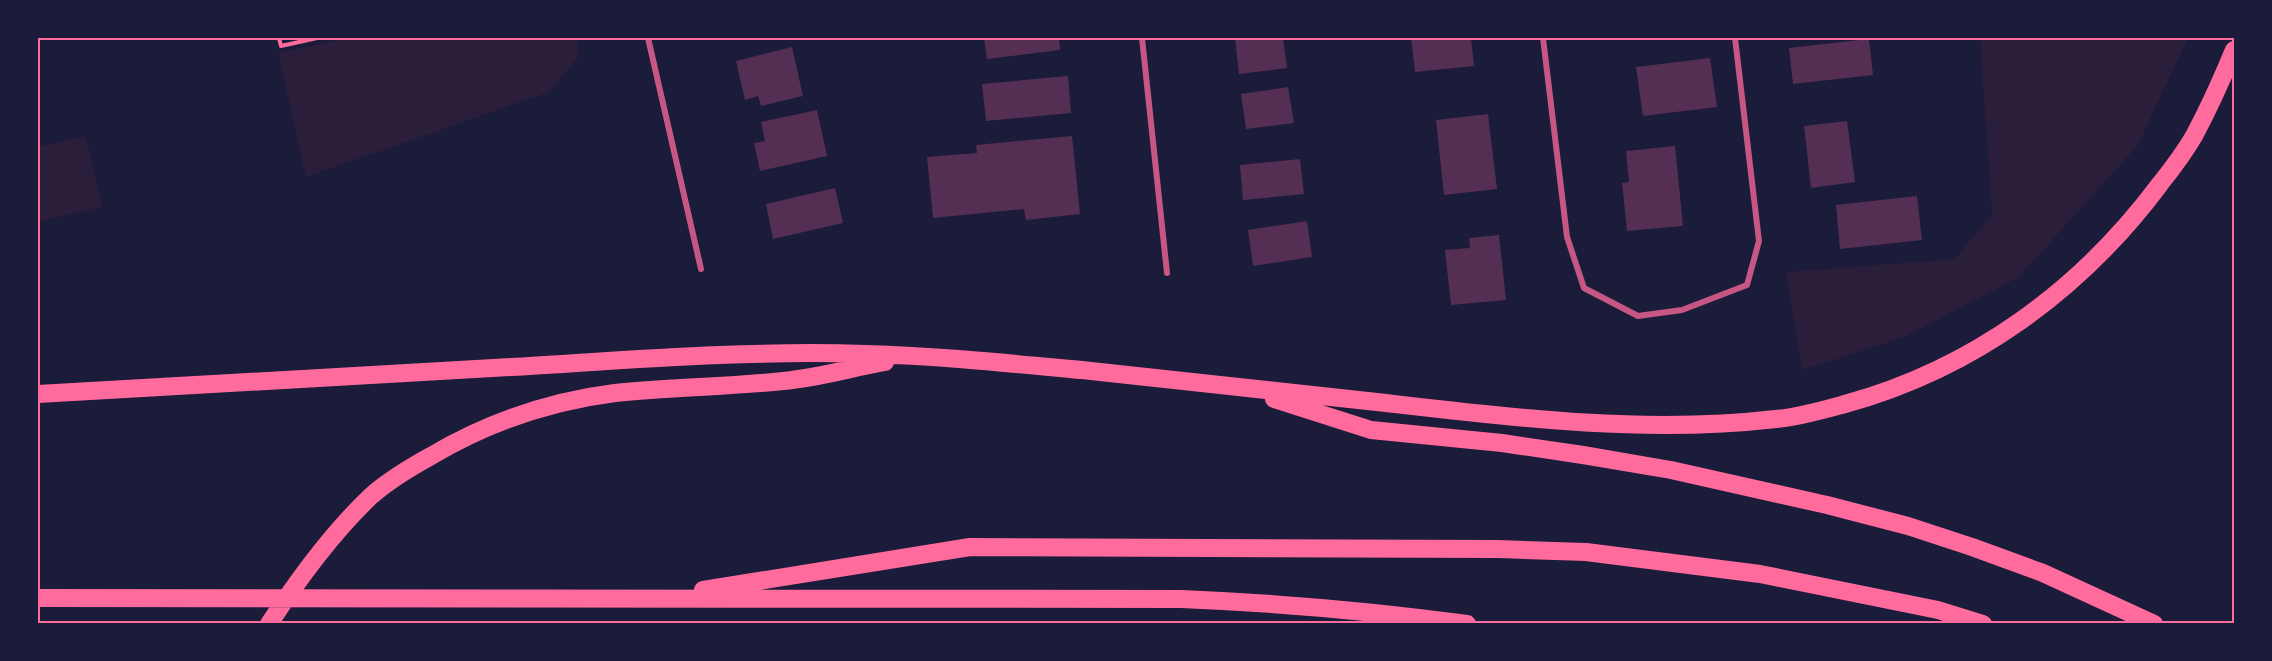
<svg xmlns="http://www.w3.org/2000/svg" width="2272" height="661" font-family="'DM Sans',sans-serif">
<style>
.green{fill:#2a1e3b}
.building{fill:#542f53}
.lines{fill:none;stroke-linecap:round;stroke-linejoin:round}
.path{stroke:#ff6b9d;stroke-width:4}
.minor{stroke:#c65784;stroke-width:6}
.motorway{stroke:#ff6b9d;stroke-width:18}
.neatline{fill:none;stroke:#ff6b9d;stroke-width:2}
</style>
<rect width="100%" height="100%" fill="#1b1b3a"/>
<!-- green -->
<path class="green" d="M349,38H576L579,56L549,92L306,177L278,53Z
M1980,38H2188L2138,145L2019,277L1905,337L1802,370L1786,272L1955,259L1992,214Z
M86,136L102,207L38,222V147Z"/>
<!-- building -->
<path class="building" d="M984,38H1059L1060,50L987,59Z
M1235,38H1283L1287,68L1239,74Z
M1411,38H1471L1474,66L1415,72Z
M1869,39L1873,75L1793,84L1789,48Z
M792,47L803,96L761,106L758,96L745,100L736,61Z
M1710,58L1717,107L1643,116L1636,67Z
M1068,76L1071,113L986,121L982,84Z
M1288,87L1294,123L1246,129L1241,94Z
M817,110L827,156L760,171L754,143L765,141L761,122Z
M1488,114L1497,189L1444,195L1436,120Z
M1847,121L1855,182L1811,188L1804,126Z
M1072,136L1080,214L1026,220L1024,209L933,218L927,157L977,153L976,145Z
M1675,146L1683,226L1627,231L1622,183L1629,182L1626,151Z
M1300,159L1304,194L1243,200L1240,165Z
M835,188L843,223L773,239L766,204Z
M1917,196L1922,240L1840,249L1836,205Z
M1307,221L1312,257L1253,266L1248,230Z
M1499,235L1506,300L1451,305L1445,250L1470,248L1469,238Z"/>
<g class="lines">
<!-- path -->
<path class="path" d="M279,38L281,46L317,38"/>
<!-- minor -->
<path class="minor" d="M648,38L701,269
M1142,38L1167,273
M1543,38L1567,237L1584,288L1638,316L1682,310L1747,285L1759,241L1735,38"/>
<!-- motorway -->
<path class="motorway" d="M38,394C195,386 353,377 511,367C629,360 748,350 866,354C942,356 1016,364 1091,371C1189,382 1288,392 1386,403C1515,418 1646,434 1776,419C1799,417 1823,410 1845,404C1973,369 2081,290 2160,184C2172,169 2184,153 2194,136C2209,108 2222,79 2234,50
M1274,399L1371,430L1502,443L1583,455L1671,470L1827,505L1908,526L1972,547L2043,573L2154,624
M703,590L970,547L1498,549L1586,552L1760,574L1938,610L1983,624
M38,598L1181,599C1277,603 1372,611 1467,624
M269,624C299,578 332,533 371,496C388,481 411,467 431,456C487,423 551,401 615,393C671,387 727,387 783,381C817,378 851,368 885,362"/>
</g>
<!-- border -->
<rect width="2272" height="661" fill="none" stroke="#1b1b3a" stroke-width="78"/>
<rect x="39" y="39" width="2194" height="583" class="neatline"/>
</svg>
